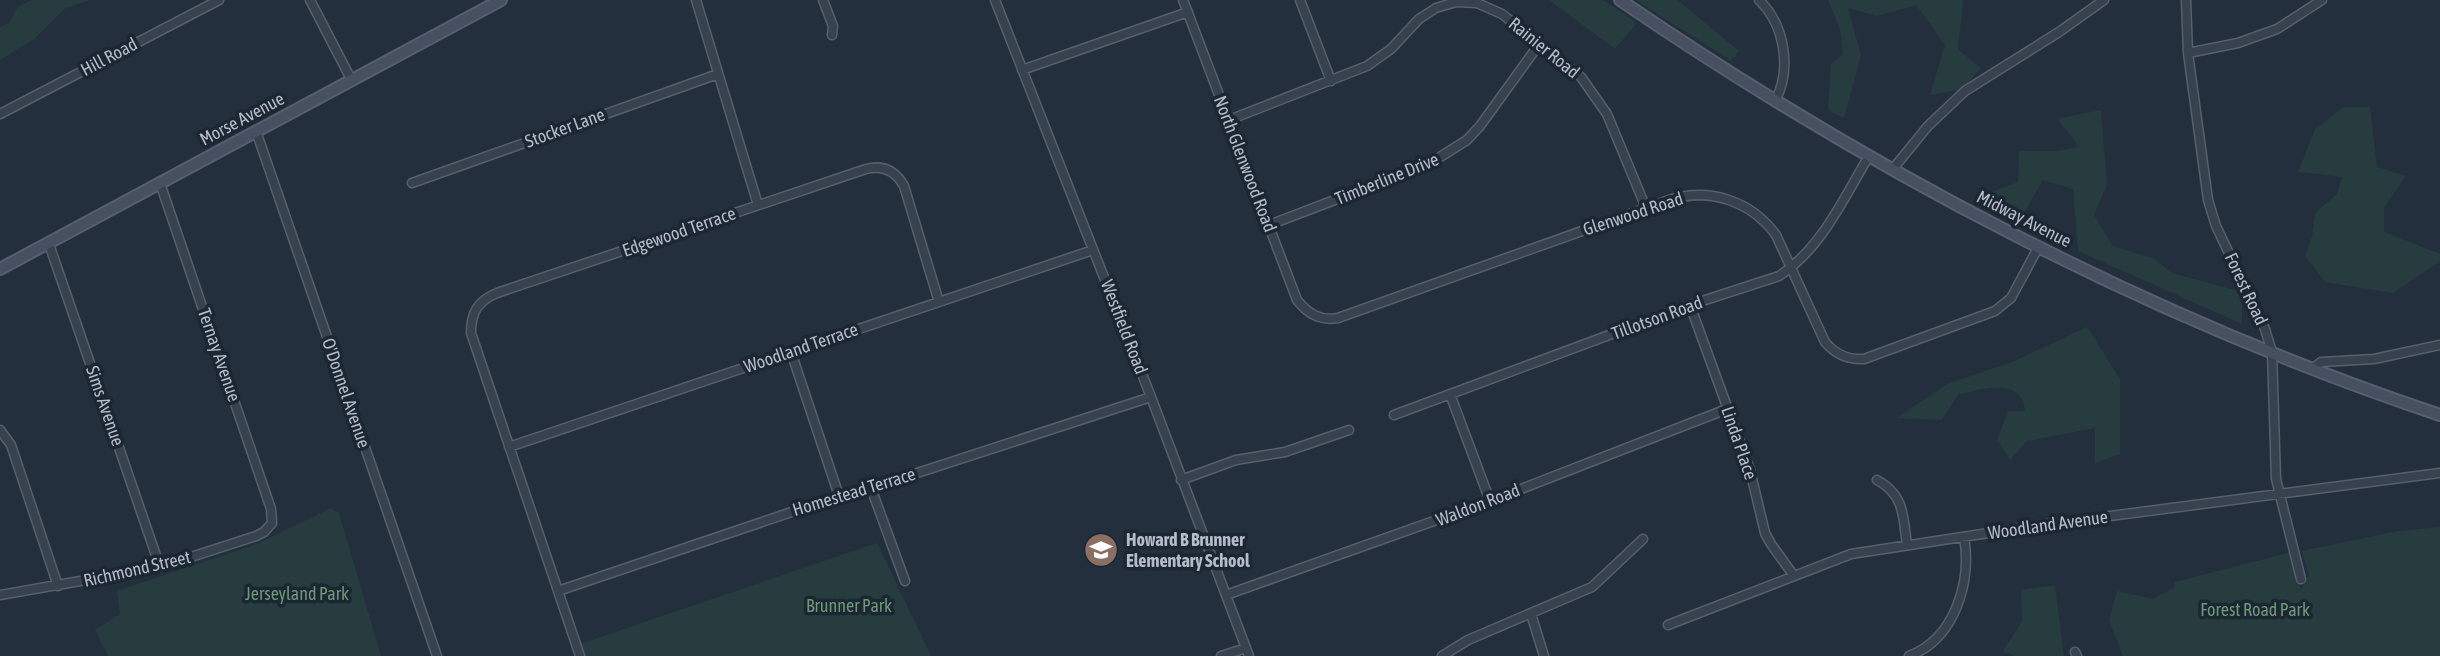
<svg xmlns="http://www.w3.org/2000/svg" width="2440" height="656" font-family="'Asap Condensed',sans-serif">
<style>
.green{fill:#263c3f}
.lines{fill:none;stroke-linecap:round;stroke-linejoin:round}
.street-casing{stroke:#565f6c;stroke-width:11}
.secondary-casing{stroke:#565f6c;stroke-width:14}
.street{stroke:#38414e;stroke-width:8}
.secondary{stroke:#465061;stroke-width:10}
.labels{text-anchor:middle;stroke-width:7;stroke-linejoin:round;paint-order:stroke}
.street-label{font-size:18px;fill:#b4bcc9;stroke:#1d2633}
.poi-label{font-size:18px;font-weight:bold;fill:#b4bcc9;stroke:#1d2633;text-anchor:start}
.park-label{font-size:18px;fill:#6b9a76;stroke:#1d2633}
</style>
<rect width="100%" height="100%" fill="#242f3e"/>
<!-- green -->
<path class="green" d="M32,0H90L64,9L34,39L0,60V27L9,23L18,7Z
M1549,0H1603L1637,23L1615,49Z
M1636,0H1678L1739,51L1731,61Z
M1828,0H1963L1958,49L1981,68L1962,89L1930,95L1945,45L1916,5L1877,16L1848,8L1861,55L1844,118L1828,110L1831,64L1843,54L1840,29Z
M2344,107H2370L2377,167L2406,176L2384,207V232L2440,254V261L2393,293L2325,282L2305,256L2312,237L2315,213L2337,194L2342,177L2298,172L2315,129Z
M2101,110L2107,185L2094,215L2113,246L2155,259L2172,273L2242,292V324L2078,251L2073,189L2043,180L2018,223L1972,199L2018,182L2019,151H2057L2079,147L2058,119Z
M2087,327L2120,379V454L2095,463V428L2027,441L2010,460L1997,440L2008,411H2025C2022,376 1981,389 1958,395L1942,420L1896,418L1947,384L2012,362Z
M331,508L339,513L381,656H108L95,630L120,614L117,591L257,544Z
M2440,527V656H2123L2109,620L2117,591L2153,599L2175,587V582L2292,552L2301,589L2309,575L2302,551L2398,531Z
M877,543L931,656H584L580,644Z
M2055,585L2064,656H2014L2003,651L2022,621L2021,590Z"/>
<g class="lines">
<!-- street casing -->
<g class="street-casing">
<path id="street" d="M310,0L352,81
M696,0L758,205
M823,0L833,26L832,35
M995,0L1151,397L1249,656
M1183,0L1297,300C1308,314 1320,321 1338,318L1669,200C1710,187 1751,201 1776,235L1825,342C1836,355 1848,360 1864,359L1995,311L2011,298L2039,246
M1300,0L1331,81
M1759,0C1785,25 1792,70 1775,101
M2186,0L2188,53L2208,200L2216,226L2265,329L2272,352L2276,479L2301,579
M2188,53L2238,43L2277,29L2322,0
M1022,70L1188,12
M0,114L219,0
M1229,120L1367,66L1391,49L1419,19L1436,8L1456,2L1477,3L1502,14L1581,77L1607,114L1646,208
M256,131L437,656
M1892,170L1928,126L1965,91L2059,32L2104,0
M412,183L718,74
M1269,225L1429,164L1467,140L1480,126L1540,43
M49,244L160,567
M1690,305L1750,470L1765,533L1771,544L1794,576
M791,352L839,496
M2312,369L2321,362L2374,359L2440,345
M1450,394L1490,501
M1394,415L1690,305L1779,276C1822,248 1843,199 1869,156
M0,430L11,445L58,586
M509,447L1093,250
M1181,480L1236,460L1285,452L1349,430
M1877,480C1905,495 1903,517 1907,545
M871,488L905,581
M558,591L839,496L871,488L1151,397
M0,595L160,567L256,536L264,532L272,523L271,509L160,183
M1226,595L1490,501L1727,409
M1531,614L1544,656
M1668,625L1851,554L2041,525L2440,473
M2075,652L2077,656
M580,656L471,333C471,312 478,301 497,293L866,169C882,165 895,170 904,186L939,302
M1221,656L1246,648
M1442,656L1468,640L1592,587L1643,539
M1909,656C1955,639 1972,581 1964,537"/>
</g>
<!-- secondary casing -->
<g class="secondary-casing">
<path id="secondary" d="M1620,0C1872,172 2150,318 2440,415
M0,269L501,0"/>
</g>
<!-- street -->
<use href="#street" class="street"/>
<!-- secondary -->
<use href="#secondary" class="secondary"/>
</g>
<!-- icons -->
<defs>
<g id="school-disc" transform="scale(1.75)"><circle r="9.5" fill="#8d6e63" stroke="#1d2633"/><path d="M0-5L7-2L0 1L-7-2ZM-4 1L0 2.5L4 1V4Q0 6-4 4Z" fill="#fff"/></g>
</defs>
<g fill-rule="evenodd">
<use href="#school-disc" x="1101" y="550"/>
</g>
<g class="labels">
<!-- street labels -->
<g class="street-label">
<text transform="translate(1544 48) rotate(39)" y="6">Rainier Road</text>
<text transform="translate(109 57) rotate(-28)" y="6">Hill Road</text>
<text transform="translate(242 119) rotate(-28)" y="6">Morse Avenue</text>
<text transform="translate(565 128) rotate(-20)" y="6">Stocker Lane</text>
<text transform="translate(1245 164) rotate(69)" y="6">North Glenwood Road</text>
<text transform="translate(1387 179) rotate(-22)" y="6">Timberline Drive</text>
<text transform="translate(1633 214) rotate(-18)" y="6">Glenwood Road</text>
<text transform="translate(2024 219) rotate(27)" y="6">Midway Avenue</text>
<text transform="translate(679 232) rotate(-19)" y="6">Edgewood Terrace</text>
<text transform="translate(2246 289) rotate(65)" y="6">Forest Road</text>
<text transform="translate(1657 318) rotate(-20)" y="6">Tillotson Road</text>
<text transform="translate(1124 327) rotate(69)" y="6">Westfield Road</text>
<text transform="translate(801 348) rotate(-19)" y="6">Woodland Terrace</text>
<text transform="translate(219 355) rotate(71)" y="6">Ternay Avenue</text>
<text transform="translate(346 393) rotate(71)" y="6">O'Donnel Avenue</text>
<text transform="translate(105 406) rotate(71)" y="6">Sims Avenue</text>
<text transform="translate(1739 443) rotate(71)" y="6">Linda Place</text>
<text transform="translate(854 492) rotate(-17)" y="6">Homestead Terrace</text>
<text transform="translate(1478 505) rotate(-21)" y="6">Waldon Road</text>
<text transform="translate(2048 525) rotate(-8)" y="6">Woodland Avenue</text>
<text transform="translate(137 569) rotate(-13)" y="6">Richmond Street</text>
</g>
<!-- poi labels -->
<g class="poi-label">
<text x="1126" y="546">Howard B Brunner<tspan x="1126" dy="21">Elementary School</tspan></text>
</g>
<!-- park labels -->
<g class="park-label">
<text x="297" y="600">Jerseyland Park</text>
<text x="849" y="612">Brunner Park</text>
<text x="2255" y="616">Forest Road Park</text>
</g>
</g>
</svg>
